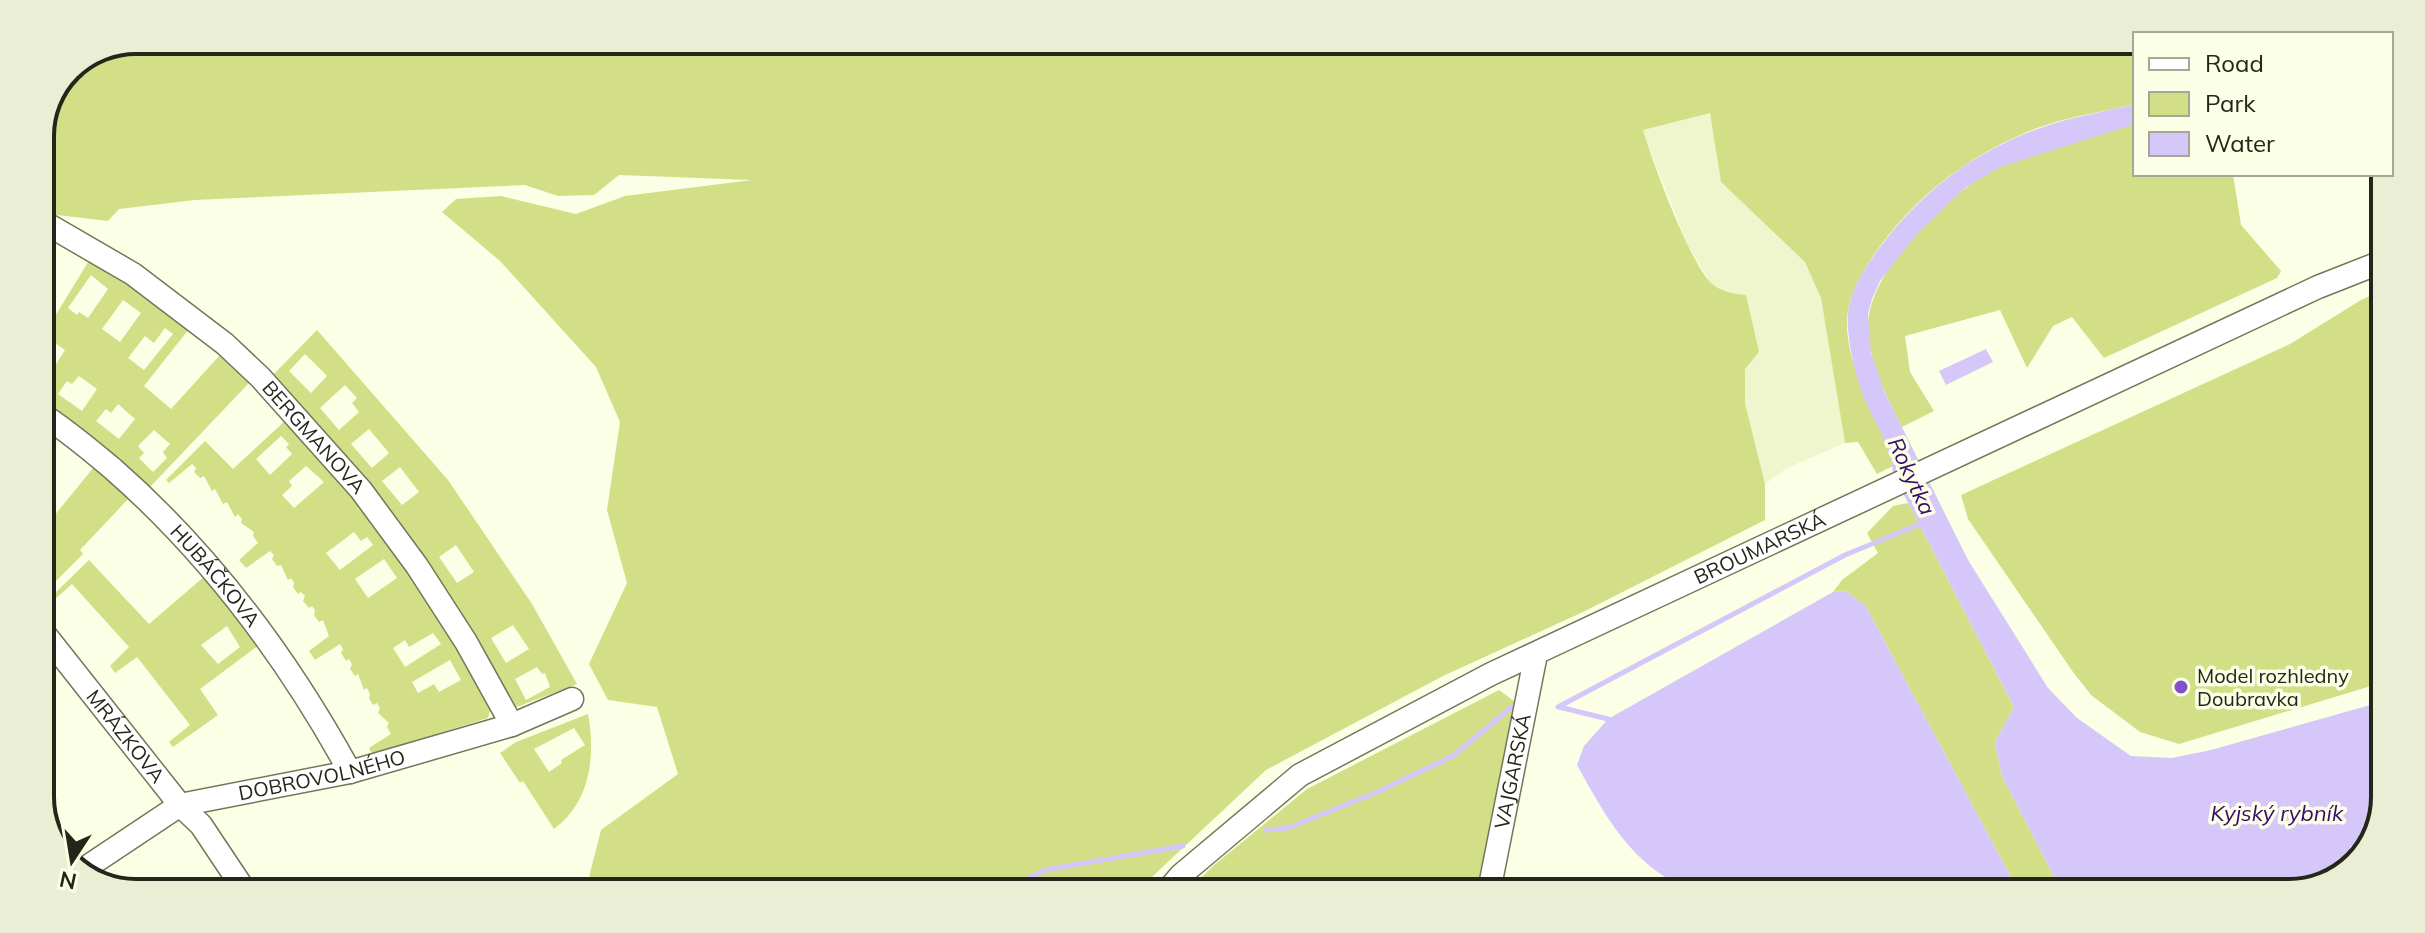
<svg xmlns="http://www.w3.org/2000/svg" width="2425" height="933" font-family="Mulish,sans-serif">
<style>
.built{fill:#eff6cd}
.green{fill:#d3df87;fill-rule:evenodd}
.water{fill:#d5c7f9}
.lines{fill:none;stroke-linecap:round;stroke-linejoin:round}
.stream{stroke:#d5c7f9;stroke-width:5}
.minor-casing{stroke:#73775a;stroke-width:25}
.minor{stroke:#fff;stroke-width:22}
.poi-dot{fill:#8052ca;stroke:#faffe5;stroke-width:3}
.labels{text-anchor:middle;stroke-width:7;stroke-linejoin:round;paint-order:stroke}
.street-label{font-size:20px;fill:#24261a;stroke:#faffe5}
.poi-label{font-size:20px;fill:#24261a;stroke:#faffe5;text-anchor:start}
.water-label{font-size:22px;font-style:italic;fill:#390b6b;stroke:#faffe5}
.rim{fill:none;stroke:#24261a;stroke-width:4}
</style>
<rect width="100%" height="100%" fill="#faffe5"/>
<!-- built -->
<path class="built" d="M1710,112L1721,182L1805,261L1821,298L1845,443L1787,468L1765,484L1745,403V369L1729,294L1710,282L1688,246L1642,130Z"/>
<!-- green -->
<path class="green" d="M137,40L2135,45V104C2104,112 2070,116 2040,127C1976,151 1922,190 1881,245C1863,270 1846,295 1847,328C1850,378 1880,418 1893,466L1877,474L1858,442L1845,443L1821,298L1805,262L1721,182L1710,113L1643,130C1652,161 1690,263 1711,283C1722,292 1733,294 1746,295L1759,352L1745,369V403L1765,484V520L1583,612L1443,676L1266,770L1138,890L586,889L601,830L678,774L657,707L608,700L589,664L627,583L607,510L620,422L596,367L500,261L442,212L456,199L501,196L576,214L625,196L752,180L619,175L594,195L558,196L525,185L195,200L119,209L108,221L40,213V131L69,68Z
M2135,124V174H2233L2241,225L2281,271L2277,278L2104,358L2072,317L2053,326L2027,368L2000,310L1905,336L1910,372L1934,411L1902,427C1887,397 1870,365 1868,330C1865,271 1951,190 2001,166C2042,146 2091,137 2135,124Z
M90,259L126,282L189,329L144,386L171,409L220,355L249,383L150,487L117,456L40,398V382L44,383L65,350L52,341L47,349L43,346L40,350V315L52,321ZM91,275L108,289L88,318L79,312L77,315L68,308ZM123,300L141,313L120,342L102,329ZM165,328L173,334L144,370L128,358L145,336L154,343ZM79,376L97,389L82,411L58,394L67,381L72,384ZM118,404L135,419L119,439L96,421L106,409L111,413ZM154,430L170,444L163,452L167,458L153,472L139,458L144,453L138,446Z
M2384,290L2381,683L2179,744L2140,732L2091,695L2073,672L1968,519L1961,495L2290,344L2361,300Z
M317,330L448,480L532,604L577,684L514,708L271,377ZM305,354L327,376L311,393L289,371ZM345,385L357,398L352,403L359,412L339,430L320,408ZM369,429L389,453L372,468L351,444ZM400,467L419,492L402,505L382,481ZM456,545L474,572L457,583L439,557ZM513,625L529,649L506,663L491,638ZM537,667L542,674L545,673L550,687L526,700L515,679Z
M286,420L365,511L436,610L491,707L488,718L372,754L369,748L391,734L387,727L389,723L378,713L380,708L377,703L373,705L369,698L370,694L367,688L364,690L358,674L355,676L350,669L352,664L349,659L346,661L341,653L343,649L340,644L315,660L309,651L329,636L323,620L319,622L314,615L315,610L312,606L309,608L303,601L305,596L301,592L298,594L293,587L294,583L291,578L288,580L281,565L277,566L272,559L274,555L270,551L246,568L239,560L258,543L253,536L254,532L241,523L242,519L238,514L235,517L227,502L223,504L215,489L212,491L204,476L200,478L194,472L196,468L192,464L169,483L166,480L205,441L233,469ZM281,436L289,444L286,447L292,454L270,475L256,459ZM306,466L324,482L294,508L282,495L292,486L289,481ZM354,532L361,541L367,537L373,545L340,570L326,553ZM384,559L397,578L368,598L355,579ZM433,633L441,644L405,667L393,648L405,640L409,647ZM450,660L461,680L439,692L434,684L418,693L412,682Z
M94,467L130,497L80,550L83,554L45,592L40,589V582L53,566L47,560V555L42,552L40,554V516L49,522Z
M1908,503L2014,707L1995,742L2002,776L2062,892H2019L1865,605L1845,591L1833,592L1842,580L1878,553L1867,533L1893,506Z
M89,560L149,624L205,576L259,645L200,689L218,715L173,747L169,742L190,725L137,657L115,673L110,666L129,647L72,584L54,600L51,597ZM227,626L240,647L218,664L201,645Z
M1499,690L1514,701L1515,713L1477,891L1189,890L1213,866L1307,789Z
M588,714C596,756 590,803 554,829L523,781L520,783L500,753L516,742ZM574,728L585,745L561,760L562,763L549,772L534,749Z"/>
<!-- water -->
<path class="water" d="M2135,104V124L2000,167L1965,188L1918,233L1880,281L1872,299L1868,314L1871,353L1885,393L1968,560L2048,688L2077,718L2131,756L2172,758L2211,750L2381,702L2380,825L2350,847L2357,860L2347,873L2289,893L2062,892L2002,776L1995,742L2014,707L1893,474C1892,448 1875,424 1865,400C1856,378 1850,353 1848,329C1845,297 1862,271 1881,246C1922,191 1975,151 2040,128C2070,117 2104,112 2135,104Z
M1986,349L1993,362L1946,385L1939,371Z
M1845,591L1865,605L2019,892H1700C1688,887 1675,884 1665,877C1623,850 1601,808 1577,765L1584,746L1608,719L1833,592Z"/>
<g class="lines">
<!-- stream -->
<path class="stream" d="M1558,707L1845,555L1925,522
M1559,707L1608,719
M1266,830L1288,828L1375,793L1453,756L1513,706
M1004,890L1045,870L1183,846"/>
<!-- minor casing -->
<g class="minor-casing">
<g id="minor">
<path id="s1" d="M40,220L133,274L225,344L261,378L361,490L417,566L466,642L512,725"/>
<path id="s2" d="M40,413C67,430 89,449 113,469C210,554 288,659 350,772"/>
<path id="s3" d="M40,628L180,805L201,825L243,888"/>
<path id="s4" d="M81,871L180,805L350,772L512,725L572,699"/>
<path id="s5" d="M1168,890L1181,875L1300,775L1491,674L2318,287L2384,261"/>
<path id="s6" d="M1489,891L1536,654"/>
</g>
</g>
<!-- minor -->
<use href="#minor" class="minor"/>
</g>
<!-- markers -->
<circle class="poi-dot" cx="2181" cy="687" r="8"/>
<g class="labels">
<!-- street labels -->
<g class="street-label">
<text dy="7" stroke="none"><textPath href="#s1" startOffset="352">BERGMANOVA</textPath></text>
<text dy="7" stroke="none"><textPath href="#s5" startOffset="688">BROUMARSKÁ</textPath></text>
<text dy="7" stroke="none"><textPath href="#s2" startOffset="240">HUBÁČKOVA</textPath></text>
<text dy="7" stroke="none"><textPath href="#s3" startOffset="138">MRÁZKOVA</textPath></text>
<text dy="7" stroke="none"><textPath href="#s6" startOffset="122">VAJGARSKÁ</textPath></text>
<text dy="7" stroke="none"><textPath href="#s4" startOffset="264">DOBROVOLNÉHO</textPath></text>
</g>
<!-- poi labels -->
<g class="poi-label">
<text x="2197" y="683">Model rozhledny<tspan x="2197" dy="23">Doubravka</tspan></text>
</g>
<!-- water labels -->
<g class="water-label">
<text transform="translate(1912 476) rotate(65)" y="8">Rokytka</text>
<text x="2277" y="821">Kyjský rybník</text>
</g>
</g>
<!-- crop -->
<path d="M0 0H2425V933H0ZM136 54H2289A82 82 0 0 1 2371 136V797A82 82 0 0 1 2289 879H136A82 82 0 0 1 54 797V136A82 82 0 0 1 136 54Z" fill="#e9eed5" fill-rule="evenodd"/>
<path class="rim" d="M136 54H2289A82 82 0 0 1 2371 136V797A82 82 0 0 1 2289 879H136A82 82 0 0 1 54 797V136A82 82 0 0 1 136 54Z"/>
<!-- legend -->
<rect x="2133" y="32" width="260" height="144" fill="#faffe5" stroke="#a4a894" stroke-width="2"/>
<rect x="2149" y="58" width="40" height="12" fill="#ffffff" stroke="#a4a894" stroke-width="2"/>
<text x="2205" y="72" font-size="24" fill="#24261a">Road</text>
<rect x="2149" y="92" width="40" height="24" fill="#d3df87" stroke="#a4a894" stroke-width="2"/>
<text x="2205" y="112" font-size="24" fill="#24261a">Park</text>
<rect x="2149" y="132" width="40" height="24" fill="#d5c7f9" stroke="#a4a894" stroke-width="2"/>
<text x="2205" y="152" font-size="24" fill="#24261a">Water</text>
<!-- north arrow -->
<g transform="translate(72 861) rotate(192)" stroke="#faffe5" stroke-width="6" paint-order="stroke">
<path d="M0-6L14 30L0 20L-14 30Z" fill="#24261a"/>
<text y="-12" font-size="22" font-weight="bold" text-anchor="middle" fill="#24261a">N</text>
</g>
</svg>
